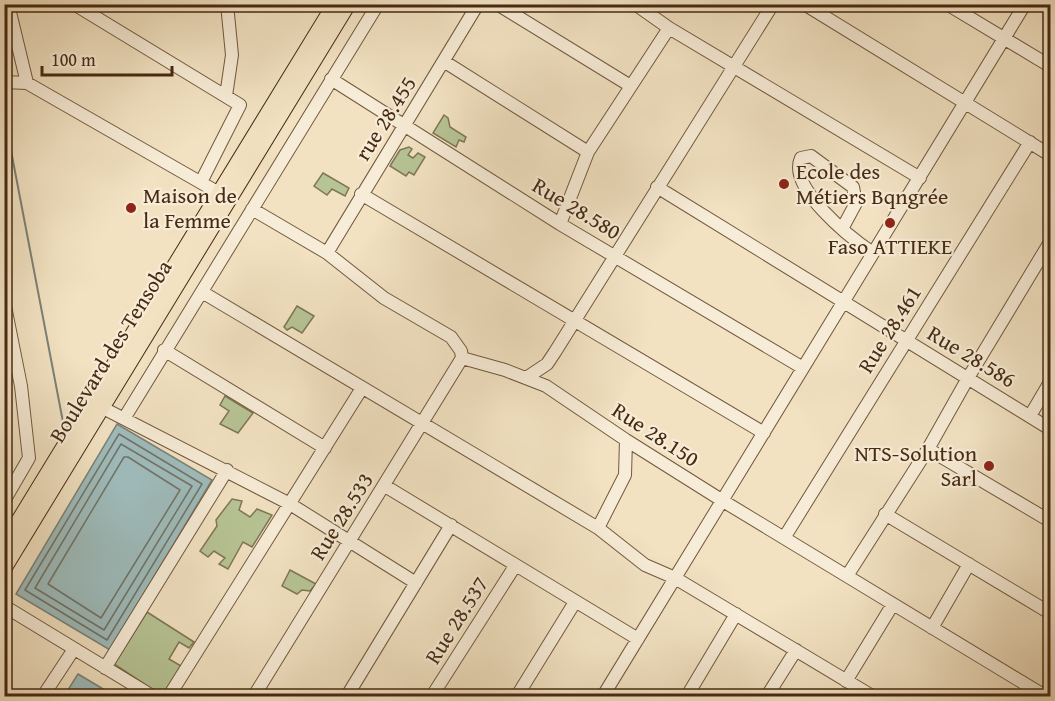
<svg xmlns="http://www.w3.org/2000/svg" width="1055" height="701" font-family="'Gentium Book Plus',serif">
<style>
.green{fill:#b7c495;stroke:#7f7754;stroke-width:1.5}
.water{fill:#9ebcbc;stroke:#7b8278;stroke-width:1.5}
.lines{fill:none;stroke-linecap:round;stroke-linejoin:round}
.shore{stroke:#727367;stroke-width:1.5}
.stream{stroke:#7b8278;stroke-width:2}
.minor-casing{stroke:#72583e;stroke-width:14}
.major-casing{stroke:#472a12;stroke-width:17}
.minor{stroke:#f7ecd7;stroke-width:12}
.major{stroke:#f2e2c2;stroke-width:15}
.poi-dot{fill:#8f2418;stroke:#f7ecd7;stroke-width:2}
.labels{text-anchor:middle;stroke-width:4.5;stroke-linejoin:round;paint-order:stroke}
.street-label{font-size:22px;fill:#472a12;stroke:#f7ecd7}
.poi-label{font-size:22px;fill:#472a12;stroke:#f7ecd7;text-anchor:start}
</style>
<rect width="100%" height="100%" fill="#f2e2c2"/>
<filter id="stains"><feTurbulence type="fractalNoise" baseFrequency=".00333" numOctaves="4"/><feColorMatrix values="0 0 0 0 .2 0 0 0 0 .09 0 0 0 0 .02 0 0 0 .5 -.17"/></filter>
<radialGradient id="worn" r=".72"><stop offset=".6" stop-color="#630" stop-opacity="0"/><stop offset="1" stop-color="#630" stop-opacity=".3"/></radialGradient>
<!-- green -->
<path class="green" d="M444,115L448,118L450,127L466,137L464,142L459,140L456,147L433,133Z
M409,147L412,149L408,155L413,158L418,153L425,157L414,175L409,172L406,176L390,166L400,150Z
M323,173L349,188L345,196L332,189L327,195L314,186Z
M297,306L314,316L302,333L292,327L287,330L284,327Z
M225,396L253,413L238,433L220,424L229,411L220,405Z
M232,499L242,501L239,510L250,517L257,509L272,515L252,547L243,542L228,569L219,564L225,558L214,551L208,557L200,551L217,526L216,520Z
M290,570L316,584L310,591L302,590L297,594L282,586Z
M147,612L194,642L189,648L179,642L169,659L186,669L161,695L114,664Z"/>
<!-- water -->
<path class="water" d="M117,424L212,480L110,650L16,594Z
M78,674L115,696H64Z"/>
<g class="lines">
<!-- shore -->
<path class="shore" d="M119,434L202,484L107,640L25,590Z
M121,444L192,486L104,630L35,588Z
M124,457H128L180,490L101,618L48,584Z"/>
<!-- stream -->
<path class="stream" d="M4,114L63,422"/>
<!-- minor casing -->
<g class="minor-casing">
<path id="minor" d="M8,4L27,83L226,197
M74,4L240,105L201,182
M497,4L629,85
M635,4L669,28L920,178
M804,4L1050,155
M947,4L1050,66
M445,62L588,152
M331,79L560,224L803,368
M4,82L27,83
M226,96L232,55L227,4
M657,187L1050,429
M361,194L764,433
M252,209L327,253L384,298L451,337L461,351L462,358L505,370L546,386L626,440L723,501L1045,696
M560,224L588,152L669,28
M842,229L856,203L853,187L811,156L801,158C787,188 852,239 873,253
M327,253L478,4
M202,292L598,528L645,565L675,578L872,696
M4,301L21,386L29,458L4,501
M164,350L325,448
M526,378L547,364L555,352L773,4
M101,407L290,504L416,583
M1030,416L1050,382
M125,417L378,4
M928,449L1050,521
M385,486L638,639
M885,514L1050,613
M598,528L625,475L626,440
M784,538L1030,142
M847,576L928,449L968,378L1050,242
M4,606L152,696
M932,628L969,564
M105,668L227,470
M846,681L893,604
M43,696L74,649
M169,696L362,388
M254,696L462,358
M347,696L451,525
M432,696L515,566
M517,696L575,602
M603,696L1025,4
M687,696L736,614
M767,696L796,650"/>
</g>
<!-- major casing -->
<g class="major-casing">
<path id="major" d="M4,545L335,4
M4,568L348,4"/>
</g>
<!-- minor -->
<use href="#minor" class="minor"/>
<!-- major -->
<use href="#major" class="major"/>
</g>
<!-- markers -->
<g class="poi-dot">
<circle cx="784" cy="184" r="6"/>
<circle cx="131" cy="208" r="6"/>
<circle cx="890" cy="223" r="6"/>
<circle cx="989" cy="466" r="6"/>
</g>
<g class="labels">
<!-- street labels -->
<g class="street-label">
<text transform="translate(385 118) rotate(-58)" y="8">rue 28.455</text>
<text transform="translate(577 208) rotate(31)" y="8">Rue 28.580</text>
<text transform="translate(889 329) rotate(-58)" y="8">Rue 28.461</text>
<text transform="translate(110 351) rotate(-58)" y="8">Boulevard des Tensoba</text>
<text transform="translate(972 356) rotate(31)" y="8">Rue 28.586</text>
<text transform="translate(656 434) rotate(33)" y="8">Rue 28.150</text>
<text transform="translate(341 516) rotate(-58)" y="8">Rue 28.533</text>
<text transform="translate(456 620) rotate(-58)" y="8">Rue 28.537</text>
</g>
<!-- poi labels -->
<g class="poi-label">
<text x="796" y="179">Ecole des<tspan x="796" dy="25">Métiers Bqngrée</tspan></text>
<text x="143" y="203">Maison de<tspan x="143" dy="25">la Femme</tspan></text>
<text x="890" y="254" text-anchor="middle">Faso ATTIEKE</text>
<text x="977" y="461" text-anchor="end">NTS-Solution<tspan x="977" dy="25">Sarl</tspan></text>
</g>
</g>
<!-- margin -->
<rect width="1055" height="701" fill="none" stroke="#f2e2c2" stroke-width="24"/>
<rect x="6" y="6" width="1043" height="689" fill="none" stroke="#472a12" stroke-width="3"/>
<rect x="12" y="12" width="1031" height="677" fill="none" stroke="#472a12" stroke-width="1.5"/>
<!-- scale -->
<path d="M42 66v9h130v-9" fill="none" stroke="#472a12" stroke-width="3"/>
<text x="51" y="66" font-size="18" fill="#472a12" stroke="#f7ecd7" stroke-width="4.5" paint-order="stroke">100 m</text>
<rect width="100%" height="100%" filter="url(#stains)"/>
<rect width="100%" height="100%" fill="url(#worn)"/>
</svg>
